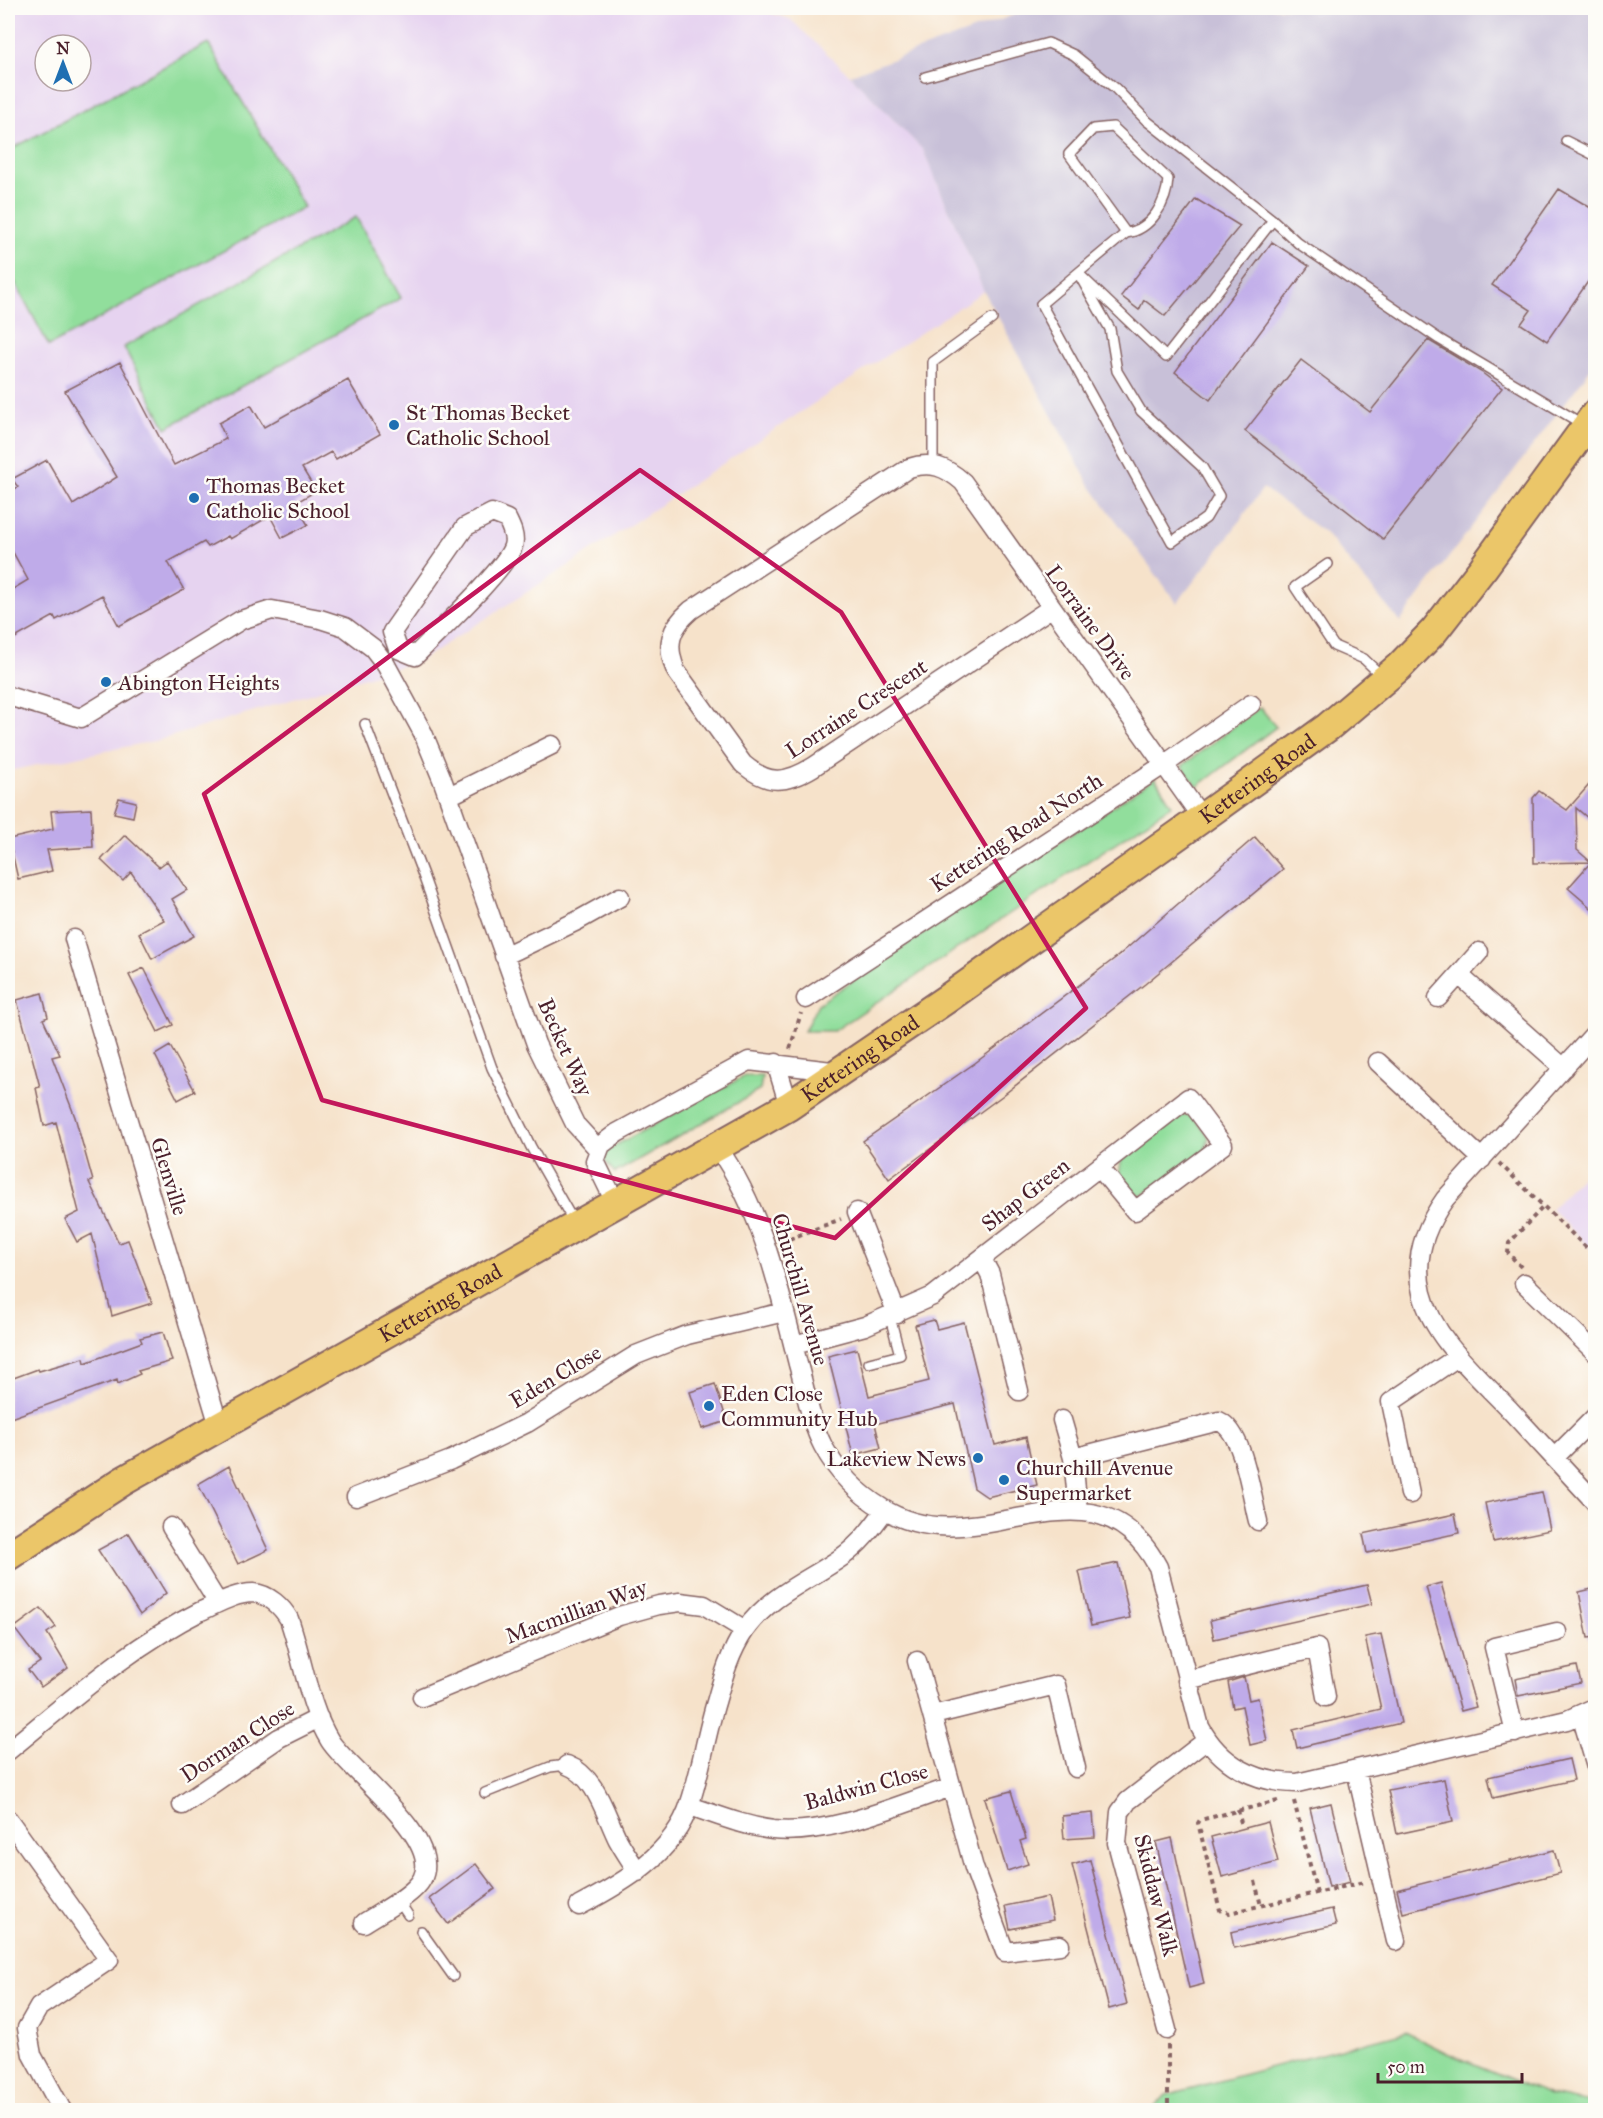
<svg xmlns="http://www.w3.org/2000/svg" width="1603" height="2118" font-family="'IM FELL Great Primer',serif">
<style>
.built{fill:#e6d3f0;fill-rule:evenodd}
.industrial{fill:#c8c0d8}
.green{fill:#91de9c;stroke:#6e7e64;stroke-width:1.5}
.building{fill:#bfabe9}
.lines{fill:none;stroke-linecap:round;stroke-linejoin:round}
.lane-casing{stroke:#866363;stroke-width:12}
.street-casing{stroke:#866363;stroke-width:21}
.primary-casing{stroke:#866363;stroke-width:32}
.path{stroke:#866363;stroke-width:4;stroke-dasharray:4.5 4.5;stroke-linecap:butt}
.lane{stroke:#fff;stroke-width:9}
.street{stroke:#fff;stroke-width:18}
.primary{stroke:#ebc669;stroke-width:28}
.marked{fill:none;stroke:#c2185b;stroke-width:4.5;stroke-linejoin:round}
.poi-dot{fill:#1f6fb2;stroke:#fdfcf7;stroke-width:2}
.labels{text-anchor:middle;stroke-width:5;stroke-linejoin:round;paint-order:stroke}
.poi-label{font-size:22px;fill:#4a1f2b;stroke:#fdfcf7;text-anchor:start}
.street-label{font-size:22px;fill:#4a1f2b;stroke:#fdfcf7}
</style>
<rect width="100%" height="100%" fill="#fdfcf7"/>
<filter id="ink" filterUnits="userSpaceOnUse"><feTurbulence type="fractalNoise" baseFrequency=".0167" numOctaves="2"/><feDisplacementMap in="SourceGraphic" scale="12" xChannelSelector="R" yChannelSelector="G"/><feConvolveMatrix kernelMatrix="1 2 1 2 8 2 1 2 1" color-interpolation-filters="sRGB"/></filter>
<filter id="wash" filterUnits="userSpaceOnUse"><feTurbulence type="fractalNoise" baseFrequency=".008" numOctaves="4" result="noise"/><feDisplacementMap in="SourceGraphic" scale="24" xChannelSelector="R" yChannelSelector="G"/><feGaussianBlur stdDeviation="1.35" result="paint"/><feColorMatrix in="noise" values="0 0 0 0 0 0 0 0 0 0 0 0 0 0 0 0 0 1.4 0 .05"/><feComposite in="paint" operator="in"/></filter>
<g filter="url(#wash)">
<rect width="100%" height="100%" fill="#f6e2ca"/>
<!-- built -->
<path class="built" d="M8,8H753L790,19L850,75L923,150L984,291L577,560L421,660L159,740L8,771ZM45,45H81V81H45Z
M1595,1162V1253L1551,1209Z"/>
<!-- industrial -->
<path class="industrial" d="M1033,8H1595V363L1400,622L1325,533L1263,488L1226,540L1177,603L1089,484L984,291L923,150L850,75Z"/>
<!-- green -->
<path class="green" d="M208,43L304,207L49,346L8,269V151Z
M356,217L401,298L166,428L124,347Z
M1260,707L1276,727L1197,787L1182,766Z
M1155,778L1172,805L834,1031H804L818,1004Z
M745,1076H762L760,1090L615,1173L599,1154Z
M1192,1115L1209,1137L1205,1151L1142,1196L1129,1192L1119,1175L1121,1161L1177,1116Z
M1405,2032L1447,2053L1550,2095L1595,2104V2110H1152L1166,2095Z"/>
<g id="blocks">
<!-- building -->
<path class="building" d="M1559,189L1596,211V270L1547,341L1521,324L1531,310L1492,285Z
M1196,199L1240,226L1165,316L1144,300L1139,310L1121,296Z
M1272,242L1309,266L1210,400L1175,372Z
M1428,340L1481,372L1502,388L1383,539L1245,431L1301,360L1370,412Z
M120,362L174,465L226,439L219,423L251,405L264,427L348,380L380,434L336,459L331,452L302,468L316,491L295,503L308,525L282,538L270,516L230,539L228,536L208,547L204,542L168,562L184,590L119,626L102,595L56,620L54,616L8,642V592L28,580L8,543V493L18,487L12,479L47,460L73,505L117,477L65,391Z
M1596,777V825L1576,808L1577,850L1591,862L1596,857V912L1568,888L1591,862L1534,863L1533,798L1539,791L1567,810Z
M119,798L136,802L133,817L114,813Z
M91,809L93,847L47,850L52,871L18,879L9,839L53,829L51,811Z
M125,835L159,867L167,861L187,890L172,899L194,936L152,959L139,933L164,920L131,872L123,881L101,860Z
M1255,837L1283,869L1145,984L1002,1096L889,1179L863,1141L975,1063L1118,956Z
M144,968L173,1025L158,1032L129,975Z
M42,993L48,1017L43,1019L60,1055L52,1057L75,1117L93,1181L89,1182L119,1243L128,1240L152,1303L112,1316L92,1234L77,1242L65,1219L79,1212L56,1122L44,1126L36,1088L40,1087L17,1000Z
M170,1046L195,1091L178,1100L155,1055Z
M934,1320L937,1329L964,1322L995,1445L1026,1437L1037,1485L987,1497L974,1488L955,1404L875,1424L881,1448L853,1455L828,1356L857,1349L869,1396L929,1381L915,1325Z
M163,1332L172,1361L138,1371L140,1374L118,1384L117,1380L8,1419V1380L38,1369L39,1371L84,1358L85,1363L142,1342L140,1338Z
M715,1384L727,1421L702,1429L690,1392Z
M229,1466L268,1550L238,1564L198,1484Z
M1542,1492L1550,1530L1493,1542L1485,1503Z
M1455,1514L1459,1533L1367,1553L1363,1534Z
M129,1533L166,1593L140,1615L98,1550Z
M1118,1563L1130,1618L1091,1626L1079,1571Z
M1441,1583L1476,1707L1461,1711L1426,1587Z
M1367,1585L1372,1604L1214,1639L1210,1620Z
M1596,1588V1637L1588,1638L1579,1592Z
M41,1608L56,1627L47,1633L68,1668L41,1687L28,1670L40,1662L14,1628Z
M1381,1634L1401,1723L1297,1748L1293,1730L1381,1709L1365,1637Z
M1577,1666L1581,1683L1518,1696L1515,1679Z
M1244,1677L1249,1700L1258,1698L1267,1741L1250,1745L1242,1706L1233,1708L1228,1682Z
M1569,1759L1574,1780L1493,1798L1488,1777Z
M1444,1779L1453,1822L1397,1834L1388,1790Z
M1011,1791L1026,1839L1020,1841L1028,1864L1007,1871L985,1798Z
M1331,1803L1350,1882L1329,1887L1310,1808Z
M1093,1813L1095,1837L1064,1839L1062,1816Z
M1268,1822L1278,1862L1222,1877L1211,1837Z
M1172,1838L1204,1984L1189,1988L1156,1842Z
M1554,1850L1560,1873L1403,1913L1397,1890Z
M1090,1860L1127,2004L1109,2009L1072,1865Z
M476,1864L495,1889L448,1924L429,1899Z
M1048,1897L1053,1920L1010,1929L1005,1906Z
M1332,1909L1336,1925L1234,1948L1231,1932Z"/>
</g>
</g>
<g filter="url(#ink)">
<use href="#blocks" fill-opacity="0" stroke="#866363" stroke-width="1.5"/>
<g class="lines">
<!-- lane casing -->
<g class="lane-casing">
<path id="lane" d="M925,77L1048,43L1074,55L1115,88L1147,121L1273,220L1298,243L1439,339L1584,425
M1566,141L1596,156
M1126,233C1151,230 1167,202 1168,179L1113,127L1093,129L1069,154L1126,233L1078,273L1166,357L1273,220
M1078,273L1110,329L1117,371L1141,411L1202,467L1219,496L1206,518L1172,542L1041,304Z
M933,464V362L992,319
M1328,564L1295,587L1334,646L1364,659L1383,677
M365,724L423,875L492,1068L531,1147L575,1224
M869,1363L900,1355L890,1317
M485,1793L550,1767L567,1765
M398,1900L408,1915
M421,1931L453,1976"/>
</g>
<!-- street casing -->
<g class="street-casing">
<path id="street" d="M492,513L507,519C511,527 516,537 513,546C507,568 435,635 415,656L398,649L392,632L465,527Z
M1051,608L813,767C785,784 768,785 743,764L676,671C665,645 670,628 691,610L909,468C931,461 946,467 963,482L1202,818
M8,696L81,718L241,620L272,610L320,619L345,627L373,648L386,665L423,733L442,779L536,1044L575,1124L598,1149
M449,796L552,745
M74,939L219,1426
M504,956L577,921L620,897
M1459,975L1564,1068
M1438,998L1479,952
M806,999L1165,764L1251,704
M1596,1032L1445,1199C1425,1227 1413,1258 1422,1293C1433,1339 1478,1376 1509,1409C1538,1440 1567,1472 1596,1503
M1378,1062L1482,1159
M776,1063L789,1106
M718,1148C763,1212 779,1289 798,1364C806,1391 810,1421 823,1446C837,1472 857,1493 882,1508C980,1570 1093,1446 1158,1567L1200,1727C1220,1765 1256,1783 1297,1783L1567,1720L1596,1707
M616,1204L595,1161L601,1145L617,1133L749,1061L840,1072
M857,1212L897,1314
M982,1259L990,1274L1019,1391
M1524,1283L1596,1353
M794,1345L865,1326L933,1296L1188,1098L1223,1145L1135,1211L1099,1167
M1062,1420L1073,1458L1078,1510
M1073,1458L1219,1421C1244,1432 1251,1495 1258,1521
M1554,1458L1596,1416
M1410,1494L1391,1402L1459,1356
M356,1497L451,1460L527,1423L636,1355L687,1335L784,1312
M171,1527L218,1603
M917,1661L974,1868L1005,1952L1060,1945
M1187,1680L1317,1648L1326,1697
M422,1697L619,1616L659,1605L680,1602L704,1605L745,1630
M933,1715L1056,1685L1076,1768
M1581,1715L1596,1766
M1515,1733L1494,1647L1557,1632
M8,1751C70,1701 129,1647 201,1611C217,1604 235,1593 253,1593C269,1594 282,1607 289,1619C303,1659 308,1705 330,1741C349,1771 444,1839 422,1879C414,1895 379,1913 364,1923
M567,1765C596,1776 605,1814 618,1840C624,1851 631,1861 638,1872
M1356,1770L1396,1941
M182,1805L279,1738L319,1718
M690,1806C717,1815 744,1826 773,1830C829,1836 899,1805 951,1787
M8,1819L109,1960L39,2007L27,2028L32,2055L62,2110
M579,1906C623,1883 674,1854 690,1803C701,1770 706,1735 716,1702C723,1677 730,1652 745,1630C770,1595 808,1581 842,1557C860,1544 872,1528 885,1510
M1167,2030L1117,1843L1120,1812L1128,1801L1207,1740"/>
</g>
<!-- primary casing -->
<g class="primary-casing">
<g id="primary">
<path id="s1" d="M8,1556L123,1481L789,1106L948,998L1202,818L1328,727L1399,667L1434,631L1483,568L1596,413"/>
</g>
</g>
<!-- path -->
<path class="path" d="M790,1049L801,1013
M1499,1163L1596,1257
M781,1242L841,1219
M1521,1267L1508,1253L1509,1243L1544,1206
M1278,1801L1200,1820L1198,1823L1220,1910L1229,1913L1364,1882
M1294,1801L1317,1893
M1238,1810L1241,1823
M1255,1881L1261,1906
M1168,2045V2110"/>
<!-- lane -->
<use href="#lane" class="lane"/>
<!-- street -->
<use href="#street" class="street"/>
<!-- primary -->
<use href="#primary" class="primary"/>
</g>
</g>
<!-- marked area -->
<path class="marked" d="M640,470L841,612L1086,1008L835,1238L322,1100L204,794Z"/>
<!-- markers -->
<g class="poi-dot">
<circle cx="394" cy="425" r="6"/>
<circle cx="194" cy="498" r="6"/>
<circle cx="106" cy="682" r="6"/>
<circle cx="709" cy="1406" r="6"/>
<circle cx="978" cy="1458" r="6"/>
<circle cx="1004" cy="1480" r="6"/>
</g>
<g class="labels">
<!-- poi labels -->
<g class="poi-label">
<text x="406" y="420">St Thomas Becket<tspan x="406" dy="25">Catholic School</tspan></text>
<text x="206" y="493">Thomas Becket<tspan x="206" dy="25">Catholic School</tspan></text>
<text x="118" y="690">Abington Heights</text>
<text x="721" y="1401">Eden Close<tspan x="721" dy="25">Community Hub</tspan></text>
<text x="966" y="1466" text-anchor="end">Lakeview News</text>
<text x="1016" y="1475">Churchill Avenue<tspan x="1016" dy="25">Supermarket</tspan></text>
</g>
<!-- street labels -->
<g class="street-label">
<text transform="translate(1091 622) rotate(54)" y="8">Lorraine Drive</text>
<text transform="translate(856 708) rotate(-33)" y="8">Lorraine Crescent</text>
<text dy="8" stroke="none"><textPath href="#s1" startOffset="1473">Kettering Road</textPath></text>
<text transform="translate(1016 832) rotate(-33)" y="8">Kettering Road North</text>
<text transform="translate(566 1047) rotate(66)" y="8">Becket Way</text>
<text dy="8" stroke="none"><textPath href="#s1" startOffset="987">Kettering Road</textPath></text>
<text transform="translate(170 1176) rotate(73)" y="8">Glenville</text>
<text transform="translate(1025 1194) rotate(-38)" y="8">Shap Green</text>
<text transform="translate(801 1289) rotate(74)" y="8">Churchill Avenue</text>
<text dy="8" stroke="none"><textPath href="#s1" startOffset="501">Kettering Road</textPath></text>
<text transform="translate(555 1376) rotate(-31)" y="8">Eden Close</text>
<text transform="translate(576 1611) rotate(-20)" y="8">Macmillian Way</text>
<text transform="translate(237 1741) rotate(-33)" y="8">Dorman Close</text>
<text transform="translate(866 1786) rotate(-15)" y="8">Baldwin Close</text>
<text transform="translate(1157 1895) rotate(76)" y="8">Skiddaw Walk</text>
</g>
</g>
<!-- margin -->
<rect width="1603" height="2118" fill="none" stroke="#fdfcf7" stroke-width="30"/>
<!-- north arrow -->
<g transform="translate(63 63)"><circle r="28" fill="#fdfcf7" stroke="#b5a4a5" stroke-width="1.5"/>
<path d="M0-4.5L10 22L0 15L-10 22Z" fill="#1f6fb2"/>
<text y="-9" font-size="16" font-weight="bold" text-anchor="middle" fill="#4a1f2b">N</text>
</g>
<!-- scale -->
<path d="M1378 2073v9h144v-9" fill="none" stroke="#4a1f2b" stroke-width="3"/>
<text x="1387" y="2073" font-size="18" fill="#4a1f2b" stroke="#fdfcf7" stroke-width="4.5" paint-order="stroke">50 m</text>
</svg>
